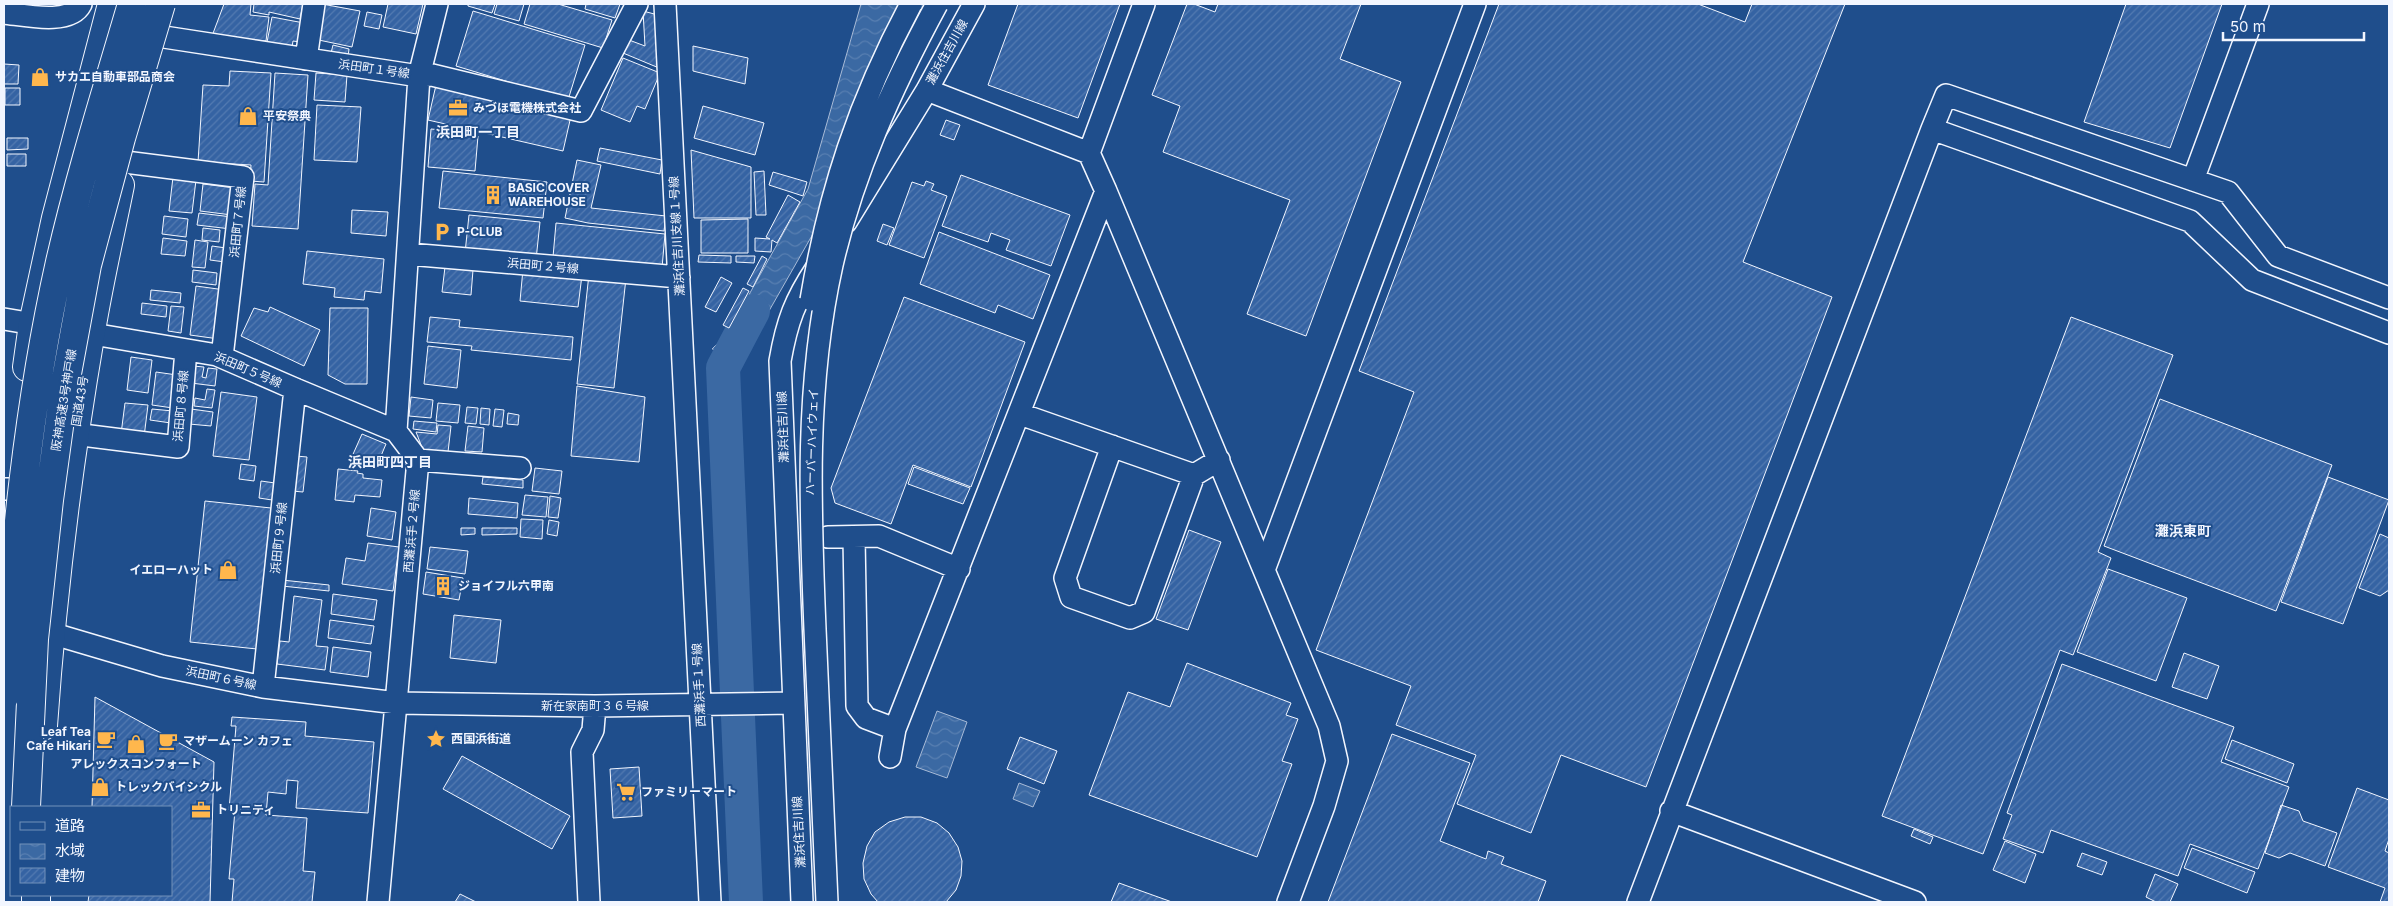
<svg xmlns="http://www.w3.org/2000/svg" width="2393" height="906" font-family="Inter,'Noto Sans JP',sans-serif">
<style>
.water{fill:url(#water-waves);stroke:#a8bbd7}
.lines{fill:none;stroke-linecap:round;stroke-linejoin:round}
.river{stroke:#3b69a3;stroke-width:34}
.building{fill:url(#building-hatch);stroke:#f2f6ff}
.minor-casing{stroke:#f2f6ff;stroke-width:24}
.highway-casing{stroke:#f2f6ff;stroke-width:30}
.minor{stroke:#1f4e8c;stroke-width:21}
.highway{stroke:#1f4e8c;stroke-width:28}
.minor-bridge-casing{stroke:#f2f6ff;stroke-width:24;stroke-linecap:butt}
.highway-bridge-casing{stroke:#f2f6ff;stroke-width:30;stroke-linecap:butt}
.minor-bridge{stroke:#1f4e8c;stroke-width:21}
.highway-bridge{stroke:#1f4e8c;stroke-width:28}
.labels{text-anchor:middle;stroke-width:4;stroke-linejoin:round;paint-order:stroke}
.street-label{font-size:12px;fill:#f2f6ff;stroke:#1f4e8c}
.poi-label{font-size:12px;font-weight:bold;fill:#f2f6ff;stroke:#1f4e8c;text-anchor:start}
.neighbourhood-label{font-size:14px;font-weight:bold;fill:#f2f6ff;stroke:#1f4e8c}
</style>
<defs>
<pattern id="water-waves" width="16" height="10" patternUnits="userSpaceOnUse" patternTransform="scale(1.25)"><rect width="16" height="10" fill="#3b69a3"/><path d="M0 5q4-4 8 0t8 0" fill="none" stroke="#587fb1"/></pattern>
<pattern id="building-hatch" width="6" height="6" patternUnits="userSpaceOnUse" patternTransform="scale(1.25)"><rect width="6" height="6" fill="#3563a3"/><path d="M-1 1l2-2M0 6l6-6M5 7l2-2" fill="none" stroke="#537ab1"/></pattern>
</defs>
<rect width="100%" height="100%" fill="#1f4e8c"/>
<!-- water -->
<path class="water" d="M861,4H944L745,353L712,349L727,334L808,189Z
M937,711L967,722L947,778L916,767Z
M1019,783L1040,791L1033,807L1013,799Z"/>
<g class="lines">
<!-- river -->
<path class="river" d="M746,902L723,368L753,311"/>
</g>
<!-- building -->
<path class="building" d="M224,4H251L250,15L269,17L266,41L212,36Z
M254,4H303L300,19L269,12V15L253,12Z
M322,4L360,11L352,47L314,39Z
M388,4H423L416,34L383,27Z
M468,4H495L492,13L468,6Z
M497,4H524L519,21L494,14Z
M530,4H558L612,20L603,48L524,24Z
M586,4H620L615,18L585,9Z
M1018,4H1120L1078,118L988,85Z
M1187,4H1194L1215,12L1218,4H1361L1340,59L1401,82L1306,336L1247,314L1290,200L1163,152L1180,106L1152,95Z
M1499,4H1698L1745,22L1752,4H1845L1743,262L1832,297L1646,787L1561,755L1531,833L1457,804L1476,755L1396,725L1411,686L1316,650L1414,392L1359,371Z
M2126,4H2222L2170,148L2084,122Z
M473,11L585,45L568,100L456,66Z
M643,11L658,15L659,68L623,53L629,40L645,46Z
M367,12L382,15L379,29L364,26Z
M272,17L304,23L300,42L293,41L292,47L267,42Z
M333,45L349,49L348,57L331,53Z
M693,46L748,58L745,84L693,71Z
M623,58L660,73L645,109L637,106L630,122L601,110Z
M4,64L19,65L18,84H4Z
M230,71L271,73L264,182L250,181L251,165L198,162L203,85L229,86Z
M275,73L308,75L298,229L252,226L255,184L268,185Z
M316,73L347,75L345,102L314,100Z
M436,85L571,116L563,151L428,120Z
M5,88H20V105H5Z
M317,105L361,107L357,162L314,160Z
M703,106L764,123L755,155L694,138Z
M946,120L960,125L954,140L940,135Z
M431,129L464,132V135L478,136L475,171L428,167Z
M7,138H28V149L7,150Z
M600,148L662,160L660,174L597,161Z
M691,150L751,167V218H694Z
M7,154H26V166H7Z
M577,160L601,165L591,208L666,216L664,231L588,223L565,218Z
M443,171L547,182L543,218L439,208Z
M764,171L766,215H756L754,172Z
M773,172L807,182L803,196L769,185Z
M961,175L1070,215L1051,266L1006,250L1010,240L991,233L988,242L942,226Z
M173,177L196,180L192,213L169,211Z
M926,181L934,184L931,190L947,196L924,258L889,245L912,182L924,186Z
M203,184L235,188L232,215L200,211Z
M788,195L800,202L777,243L772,240L771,252L755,251V238L770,239L766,237Z
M352,210L388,212L386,236L351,233Z
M199,213L232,217L231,229L197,225Z
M469,215L540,222L536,260L465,253Z
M164,216L188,219L186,237L162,234Z
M748,219V253H701V220Z
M556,223L665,234L662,268L553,257Z
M883,224L894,228L887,245L877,241Z
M203,228L220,230L219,242L202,240Z
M939,232L1050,275L1033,319L998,305L995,313L920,284Z
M163,238L187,241L185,256L161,254Z
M195,240L208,242L205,268L192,267Z
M212,246L226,248L225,262L210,260Z
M307,251L384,259L381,293L365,291L364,300L334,297L335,288L303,284Z
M699,255L731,256V263L698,262Z
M736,256H755L754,263L736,262Z
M762,256L767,259L753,287L747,284Z
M445,267L473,270L471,295L442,292Z
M523,269L582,275L578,307L520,301Z
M193,270L217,273L216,285L192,282Z
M589,274L626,278L614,388L577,384Z
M721,277L732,283L716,312L705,307Z
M196,286L225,290L219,339L190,335Z
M743,288L749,291L729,328L723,325Z
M151,290L181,293L180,303L150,300Z
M904,297L1025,342L971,487L913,465L891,524L835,503L831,488Z
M142,303L167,306L166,317L141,314Z
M171,306L184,307L181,333L168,331Z
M270,307L320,330L304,366L241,336L254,308L268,312Z
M330,308H368L367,384H345L328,375Z
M430,317L460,320L459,327L573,337L571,360L471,350L472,346L427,342Z
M2071,317L2173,355L2098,552L2111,558L2073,655L2060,650L1983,854L1882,816Z
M428,346L461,350L457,388L424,384Z
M131,357L152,360L148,393L127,390Z
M193,366L204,367L202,377L206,378L208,368L217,369L215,386L191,383Z
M156,372L177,375L173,408L152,405Z
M577,386L645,397L639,462L571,456Z
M207,389L215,390L212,408L194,406L195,398L205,400Z
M221,392L257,397L249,460L213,456Z
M411,397L433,400L431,418L409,416Z
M2160,399L2332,465L2276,611L2104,546Z
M125,403L148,405L144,437L121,434Z
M438,403L460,405L458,423L436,421Z
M467,407L478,408L476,424L465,423Z
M481,408L490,409L489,425L480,424Z
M152,409L173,411L171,423L150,420Z
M191,409L213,412L211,426L189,424Z
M495,409L504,410L502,427L493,426Z
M508,413L519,415L518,425L507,424Z
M414,421L437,423L436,432L413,429Z
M438,425L451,426L448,452L423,450L416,432L437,434Z
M468,426L484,428L482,452L465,451Z
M362,434L386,444L378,463L366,459L363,466L350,461Z
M296,456L307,457L303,492L292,491Z
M241,464L256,466L254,481L239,479Z
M914,467L970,488L963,504L908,484Z
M535,468L562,471L559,494L532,491Z
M338,469L358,471L357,473L363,474V478L382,480L380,497L355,495L354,502L335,500Z
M483,477L523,480V488L482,484Z
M2328,477L2389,500L2343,624L2281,602Z
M261,481L275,483L272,500L259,498Z
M525,495L548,497L546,517L522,515Z
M550,496L561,498L558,518L548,517Z
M469,498L518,503L517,518L468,514Z
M205,501L271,508L257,649L190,642Z
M371,508L396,512L392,540L367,536Z
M521,519L543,520L542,539L520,537Z
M549,520L559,522L557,536L547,534Z
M461,528H475V534L461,535Z
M482,528H517V534L482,535Z
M1189,530L1221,542L1188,630L1156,619Z
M2380,534L2389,538V590L2380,596L2359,588Z
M368,543L399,547L393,591L342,584L346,558L365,561Z
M430,547L468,551L465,574L427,569Z
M2108,569L2187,598L2156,681L2077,652Z
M426,572L463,578L459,600L423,594Z
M282,580L329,585V591L282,586Z
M333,594L377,600L374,620L331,614Z
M294,596L322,600L316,646L328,647L325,670L277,664L280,641L289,642Z
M454,615L501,620L496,663L450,658Z
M330,620L374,626L371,644L328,638Z
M333,647L371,652L368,677L330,672Z
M2184,653L2219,666L2207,699L2172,687Z
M1187,663L1291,703L1286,715L1298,719L1282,761L1292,764L1257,857L1089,795L1128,692L1170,707Z
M2062,664L2234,727L2221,762L2289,787L2258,869L2190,844L2178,876L2051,830L2043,853L2003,839L2012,815L2007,813Z
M95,697L214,762L210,902H88L89,895H171V807H92Z
M232,717L306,722L305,736L374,742L368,813L296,808L298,781L287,780L286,794L268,792L266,815L307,818L303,871L315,872L312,902H232L234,879H229L235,810H229L236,726H231Z
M1392,734L1470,763L1440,841L1486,859L1488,851L1504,857L1501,864L1546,881L1538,902H1328Z
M1020,737L1057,751L1044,784L1007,769Z
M2232,740L2294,764L2287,783L2225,759Z
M462,756L570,816L552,849L443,789Z
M639,767L642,816L613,818L610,769Z
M2357,788L2389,800V839L2385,851L2389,853V902H2380L2385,888L2328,867Z
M2281,805L2299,811L2303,821L2337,833L2325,866L2290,853L2279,858L2265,853Z
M905,817H921L937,823L949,833L958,847L962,861L961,876L956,890L946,902H878L871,894L864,879L863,863L867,846L875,832L889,822Z
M1914,829L1933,837L1930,844L1911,836Z
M2005,841L2036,854L2025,883L1993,870Z
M2192,848L2255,872L2247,893L2184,868Z
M2082,853L2107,862L2102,875L2077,866Z
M2155,874L2178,884L2170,902H2156L2146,897Z
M1119,883L1172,902H1111Z
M460,894L476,902H455Z"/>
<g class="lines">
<!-- minor casing -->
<g class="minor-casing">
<path id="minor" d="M665,4L710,902
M4,13C24,15 70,26 81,4
M164,37L419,76L432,75L581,111L637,4
M306,59L314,4
M927,90L1089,153L1106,191L1329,726L1337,761L1324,806L1288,902
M1932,129L1946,95L2228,192L2278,256L2389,298
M1089,153L1144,4
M125,162L243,177L222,357
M2193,180L2258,4
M846,222L927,90L974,4
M408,254L679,277
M4,319L217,355L295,389L396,431
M1020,414L1194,475
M74,434L178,447L186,350
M1112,446L1065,578L1071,597L1130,618L1144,612L1194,475L1219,460
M418,460L520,468
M4,489H10
M828,537L879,536L959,569
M854,538L857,706L866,718L895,729
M1264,570L1475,4
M37,629L162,666L263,687L397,703L595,706L793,703
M263,687L295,389
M890,757L895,729L1106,191
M1671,811L1915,902
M378,902L418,460L396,431L419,76L437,4
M589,902L582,752L593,730L595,706
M802,902L780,361C787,321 795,300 817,267
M1638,902L1932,129L2190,221L2252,280L2389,333"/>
</g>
<!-- highway casing -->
<g class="highway-casing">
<path id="highway" d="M27,367L33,324L56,218L112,4
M43,726C52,596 68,466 90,337C98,286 110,235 120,185
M36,895V902"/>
</g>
<!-- minor -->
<use href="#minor" class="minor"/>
<!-- highway -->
<use href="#highway" class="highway"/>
<!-- minor-bridge casing -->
<g class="minor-bridge-casing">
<path id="minor-bridge" d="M811,300C829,192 859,101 911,4
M827,902C823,811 819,720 815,629C810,507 805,386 832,265C853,173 892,87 937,4"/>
</g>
<!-- highway-bridge casing -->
<g class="highway-bridge-casing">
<path id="highway-bridge" d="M4,697C14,552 28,405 60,262C80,175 107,89 132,4
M26,807L34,639L49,500L64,390L87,265L121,138L161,4"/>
</g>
<!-- minor-bridge -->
<use href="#minor-bridge" class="minor-bridge"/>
<!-- highway-bridge -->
<use href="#highway-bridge" class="highway-bridge"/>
</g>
<!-- icons -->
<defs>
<g id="shop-bare" transform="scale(1.5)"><path d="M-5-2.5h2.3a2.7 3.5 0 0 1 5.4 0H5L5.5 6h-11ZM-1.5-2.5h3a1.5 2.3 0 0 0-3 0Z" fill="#ffb74d" stroke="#1f4e8c" stroke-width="2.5" paint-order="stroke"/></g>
<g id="office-bare" transform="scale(1.5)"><path d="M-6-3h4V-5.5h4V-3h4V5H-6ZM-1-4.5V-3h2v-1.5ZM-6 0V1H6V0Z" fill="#ffb74d" stroke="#1f4e8c" stroke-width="2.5" paint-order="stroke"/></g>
<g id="building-bare" transform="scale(1.5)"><path d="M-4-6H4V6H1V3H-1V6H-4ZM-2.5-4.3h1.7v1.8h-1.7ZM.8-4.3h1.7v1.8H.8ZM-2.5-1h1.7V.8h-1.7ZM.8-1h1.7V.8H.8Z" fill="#ffb74d" stroke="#1f4e8c" stroke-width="2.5" paint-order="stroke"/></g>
<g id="parking-bare" transform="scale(1.5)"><path d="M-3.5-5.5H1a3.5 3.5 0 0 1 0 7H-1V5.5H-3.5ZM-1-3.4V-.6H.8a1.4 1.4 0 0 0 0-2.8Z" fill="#ffb74d" stroke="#1f4e8c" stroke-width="2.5" paint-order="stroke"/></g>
<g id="cafe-bare" transform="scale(1.5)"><path d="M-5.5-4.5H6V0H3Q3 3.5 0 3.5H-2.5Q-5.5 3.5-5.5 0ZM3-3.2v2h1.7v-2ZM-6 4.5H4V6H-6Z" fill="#ffb74d" stroke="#1f4e8c" stroke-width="2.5" paint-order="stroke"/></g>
<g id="sight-bare" transform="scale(1.5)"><path d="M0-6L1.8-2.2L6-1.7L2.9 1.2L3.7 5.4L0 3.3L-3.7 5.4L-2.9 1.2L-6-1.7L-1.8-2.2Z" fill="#ffb74d" stroke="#1f4e8c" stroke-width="2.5" paint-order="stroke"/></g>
<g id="supermarket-bare" transform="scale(1.5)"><path d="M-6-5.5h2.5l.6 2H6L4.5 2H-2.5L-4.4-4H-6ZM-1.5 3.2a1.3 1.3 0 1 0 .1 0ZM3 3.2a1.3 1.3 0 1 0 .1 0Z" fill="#ffb74d" stroke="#1f4e8c" stroke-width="2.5" paint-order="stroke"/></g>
</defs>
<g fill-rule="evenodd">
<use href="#shop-bare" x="40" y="77"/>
<use href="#office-bare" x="458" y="108"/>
<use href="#shop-bare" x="248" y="116"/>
<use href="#building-bare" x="493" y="195"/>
<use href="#parking-bare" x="442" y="232"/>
<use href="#shop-bare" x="228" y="570"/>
<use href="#building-bare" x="443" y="586"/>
<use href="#cafe-bare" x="106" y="739"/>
<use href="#sight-bare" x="436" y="739"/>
<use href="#cafe-bare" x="168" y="741"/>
<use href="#shop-bare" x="136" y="744"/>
<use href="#shop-bare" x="100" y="787"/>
<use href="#supermarket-bare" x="626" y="792"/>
<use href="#office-bare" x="201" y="810"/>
</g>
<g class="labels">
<!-- street labels -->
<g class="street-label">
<text transform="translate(947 52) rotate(-61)" y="4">灘浜住吉川線</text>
<text transform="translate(374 69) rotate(8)" y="4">浜田町１号線</text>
<text transform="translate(238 222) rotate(-84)" y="4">浜田町７号線</text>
<text transform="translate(677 236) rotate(-93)" y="4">灘浜住吉川支線１号線</text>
<text transform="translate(543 266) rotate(5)" y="4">浜田町２号線</text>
<text transform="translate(248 370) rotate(23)" y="4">浜田町５号線</text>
<text transform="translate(64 400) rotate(-81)" y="4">阪神高速3号神戸線</text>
<text transform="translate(80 401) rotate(-81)" y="4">国道43号</text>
<text transform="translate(181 406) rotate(-85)" y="4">浜田町８号線</text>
<text transform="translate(783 427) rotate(-92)" y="4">灘浜住吉川線</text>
<text transform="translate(812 442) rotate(-88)" y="4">ハーバーハイウェイ</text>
<text transform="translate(412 531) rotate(-85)" y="4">西灘浜手２号線</text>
<text transform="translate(279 538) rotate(-84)" y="4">浜田町９号線</text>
<text transform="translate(221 678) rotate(12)" y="4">浜田町６号線</text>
<text transform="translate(699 685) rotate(-93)" y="4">西灘浜手１号線</text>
<text x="595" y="710">新在家南町３６号線</text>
<text transform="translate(799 832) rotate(-93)" y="4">灘浜住吉川線</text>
</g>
<!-- poi labels -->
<g class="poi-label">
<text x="55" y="81">サカエ自動車部品商会</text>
<text x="473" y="112">みづほ電機株式会社</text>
<text x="263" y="120">平安祭典</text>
<text x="508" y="192">BASIC COVER<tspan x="508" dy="14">WAREHOUSE</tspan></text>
<text x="457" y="236">P-CLUB</text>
<text x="213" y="574" text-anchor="end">イエローハット</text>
<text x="458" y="590">ジョイフル六甲南</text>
<text x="91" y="736" text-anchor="end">Leaf Tea<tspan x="91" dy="14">Cafe Hikari</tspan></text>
<text x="451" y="743">西国浜街道</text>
<text x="183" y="745">マザームーン カフェ</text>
<text x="136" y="768" text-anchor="middle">アレックスコンフォート</text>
<text x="115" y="791">トレックバイシクル</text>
<text x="641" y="796">ファミリーマート</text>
<text x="216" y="814">トリニティ</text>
</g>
<!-- neighbourhood labels -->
<g class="neighbourhood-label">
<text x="478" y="137">浜田町一丁目</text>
<text x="390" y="467">浜田町四丁目</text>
<text x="2183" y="536">灘浜東町</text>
</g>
</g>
<!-- border -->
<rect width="2393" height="906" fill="none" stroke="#f2f6ff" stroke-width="10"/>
<!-- legend -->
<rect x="10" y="806" width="162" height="90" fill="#1f4e8c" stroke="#7391ba"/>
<rect x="20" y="822" width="25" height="8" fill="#1f4e8c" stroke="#7391ba"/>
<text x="55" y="831" font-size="15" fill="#f2f6ff">道路</text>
<rect x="20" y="844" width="25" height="15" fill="url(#water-waves)" stroke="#7391ba"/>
<text x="55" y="856" font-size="15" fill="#f2f6ff">水域</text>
<rect x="20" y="868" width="25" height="15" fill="url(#building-hatch)" stroke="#7391ba"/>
<text x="55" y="881" font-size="15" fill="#f2f6ff">建物</text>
<!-- scale -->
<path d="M2223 32v8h141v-8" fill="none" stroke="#f2f6ff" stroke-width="2.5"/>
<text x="2230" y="32" font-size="15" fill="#f2f6ff" stroke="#1f4e8c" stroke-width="4" paint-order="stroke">50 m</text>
</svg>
